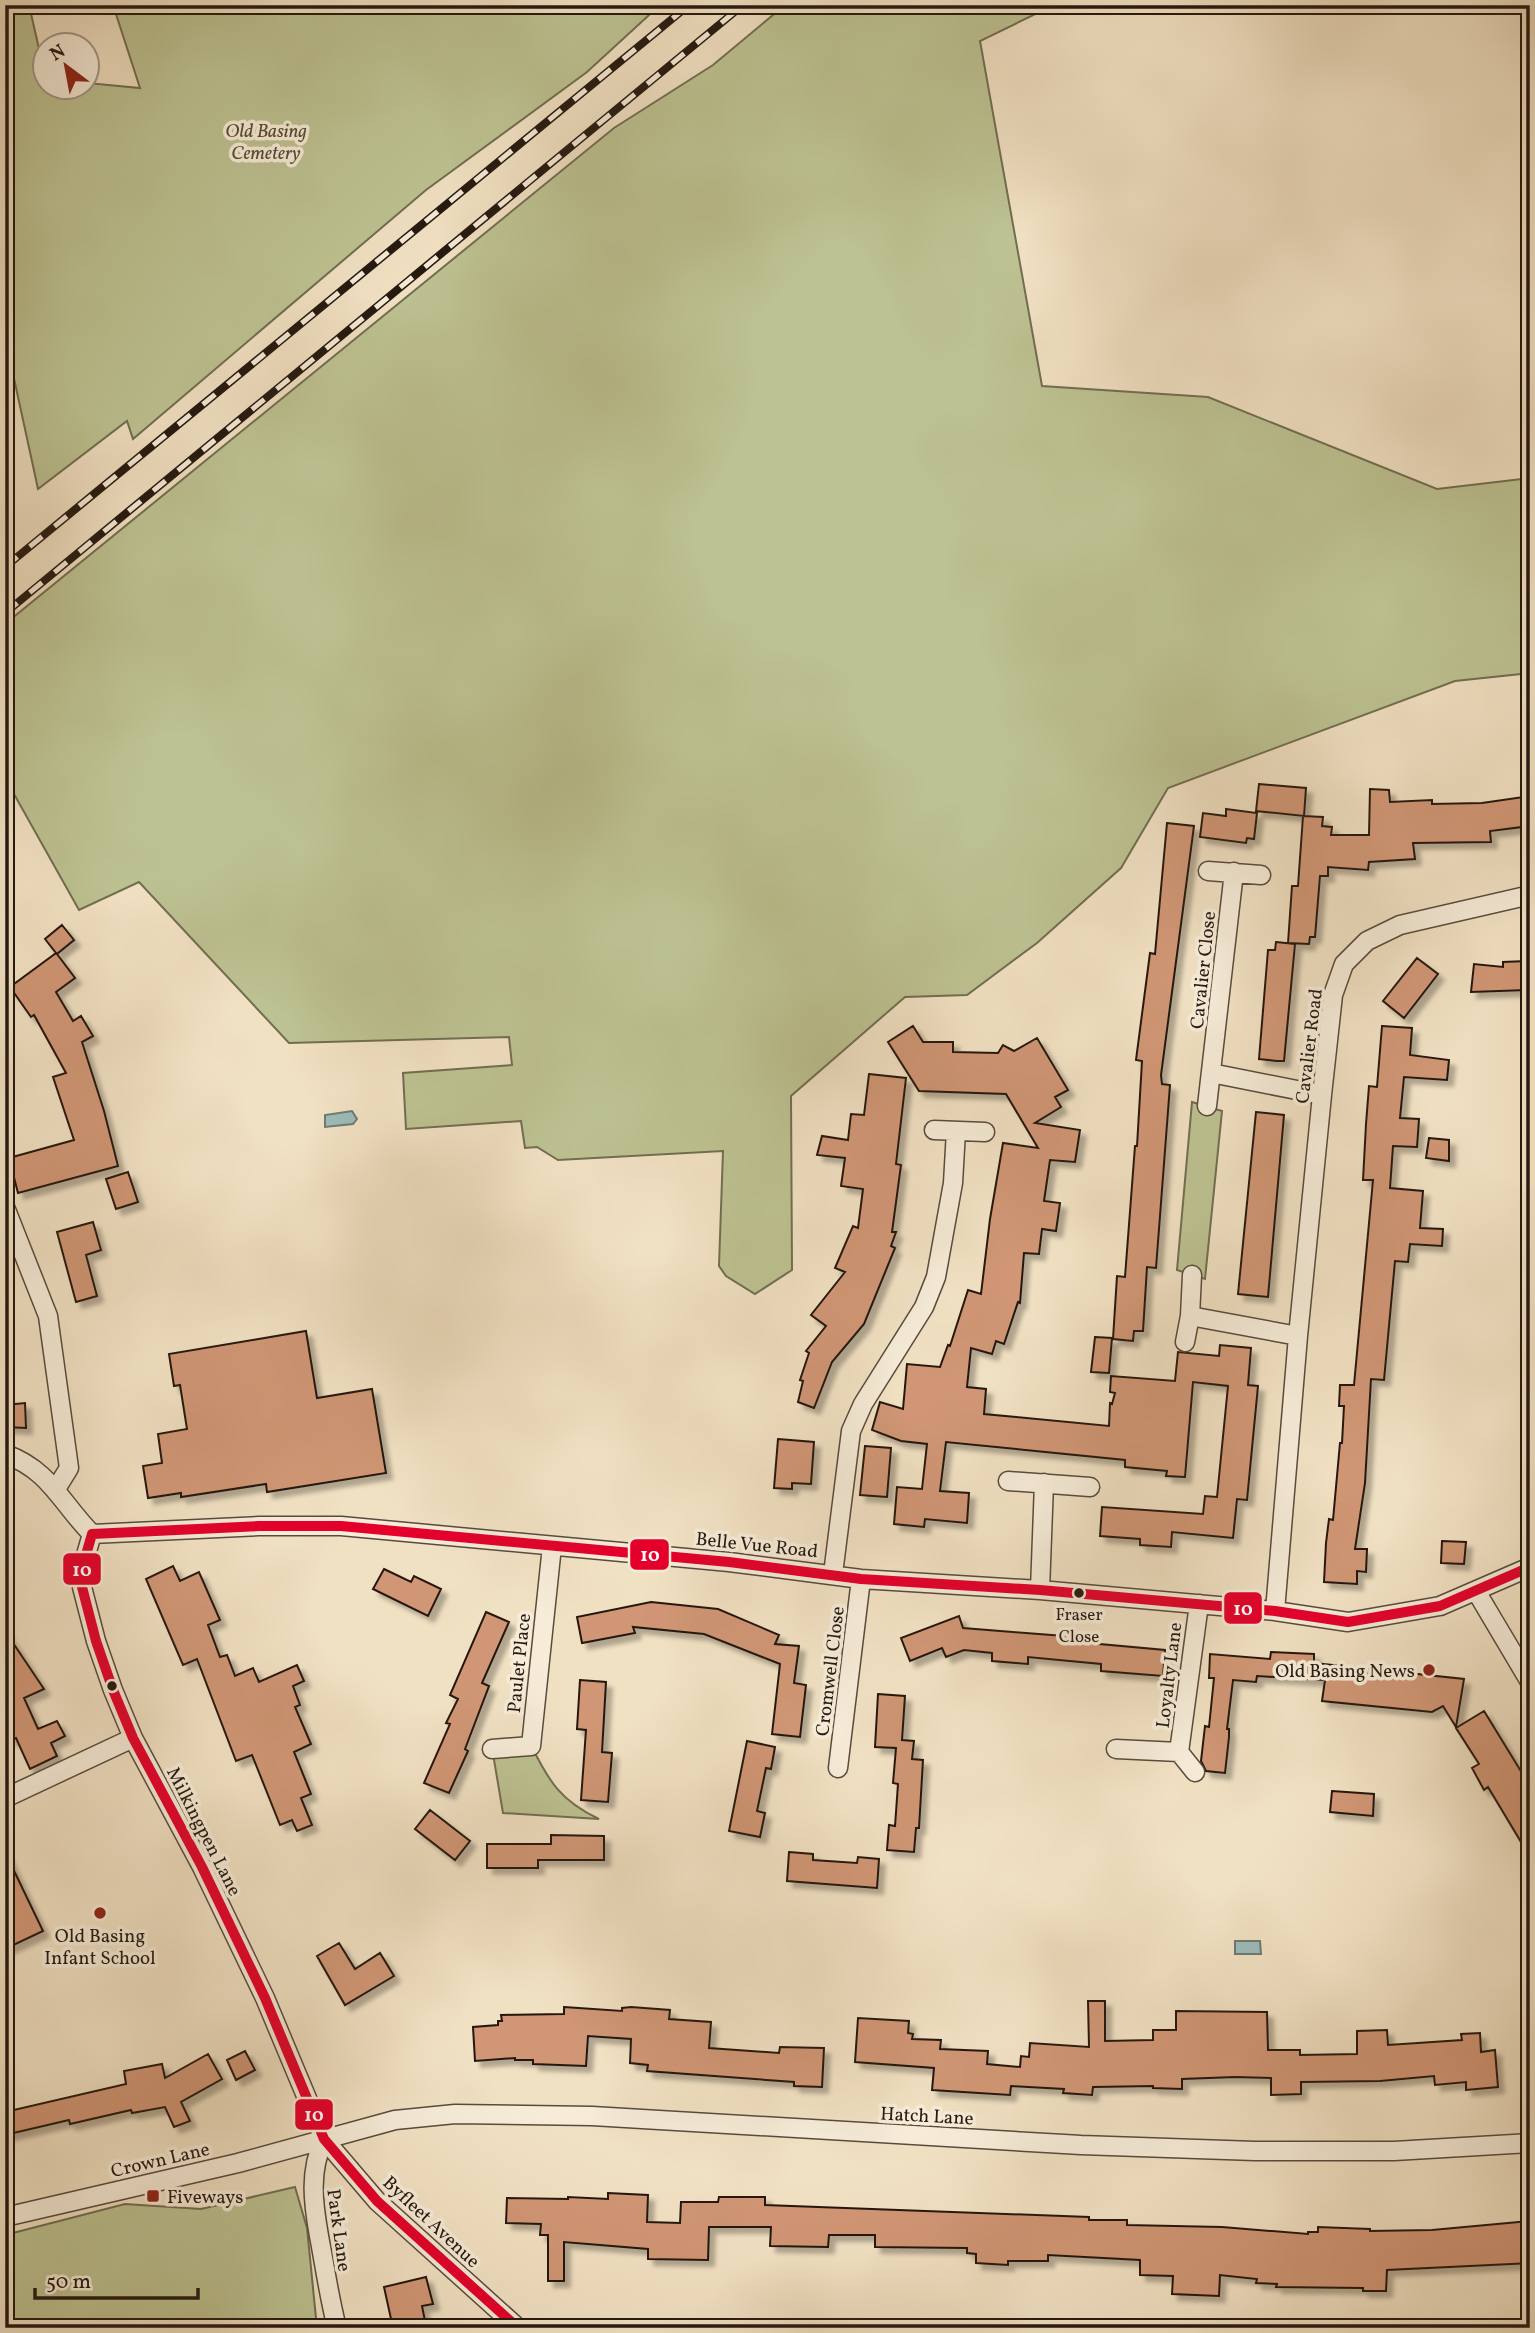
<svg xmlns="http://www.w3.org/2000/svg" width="1535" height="2333" font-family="Vollkorn,serif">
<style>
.green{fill:#bdc292;stroke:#716e51;stroke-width:2}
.water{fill:#9cbcb9;stroke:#6c7b75;stroke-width:2}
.building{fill:#d09675;stroke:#251910;stroke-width:2;filter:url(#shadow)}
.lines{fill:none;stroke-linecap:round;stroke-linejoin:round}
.minor-casing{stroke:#584b3d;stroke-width:21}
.minor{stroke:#f6ecd8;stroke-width:18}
.rail-casing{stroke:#251910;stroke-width:8}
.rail{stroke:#f6ecd8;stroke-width:5;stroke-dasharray:16;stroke-linecap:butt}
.bus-1-casing{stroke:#f6ecd8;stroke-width:16}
.bus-1{stroke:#e4002b;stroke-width:10}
.bus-dot{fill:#251910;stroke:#f6ecd8;stroke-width:2.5}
.poi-dot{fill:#8f2418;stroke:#f6ecd8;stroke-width:2.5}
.labels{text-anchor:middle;stroke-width:7;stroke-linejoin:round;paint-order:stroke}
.bus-label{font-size:17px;fill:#251910;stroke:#f6ecd8}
.park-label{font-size:19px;font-style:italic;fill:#534c37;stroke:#f6ecd8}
.street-label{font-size:19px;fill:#251910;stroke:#f6ecd8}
.poi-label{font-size:19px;fill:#251910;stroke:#f6ecd8;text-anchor:end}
.line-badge{stroke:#f6ecd8;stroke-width:2.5}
.badge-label{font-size:19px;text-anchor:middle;font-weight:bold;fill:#fff}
</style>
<defs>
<filter id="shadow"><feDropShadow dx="6" dy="6" stdDeviation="2" flood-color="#0004"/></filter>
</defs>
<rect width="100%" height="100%" fill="#f1e1c3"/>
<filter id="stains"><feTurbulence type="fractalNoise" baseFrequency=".00286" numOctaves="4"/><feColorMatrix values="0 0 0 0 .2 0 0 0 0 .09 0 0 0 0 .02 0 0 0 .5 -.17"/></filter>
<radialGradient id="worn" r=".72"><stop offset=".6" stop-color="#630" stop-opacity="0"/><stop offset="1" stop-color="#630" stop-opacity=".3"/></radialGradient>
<!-- green -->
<path class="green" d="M5,5H29L45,75L46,88H88V83L140,88L114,8L77,5H660L587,72L426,190L133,439L127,421L38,489L10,360H5Z
M785,5H1054L980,41L1042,386L1208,397L1437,489L1530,478V673L1455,681L1168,788L1121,868L1037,943L967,995L905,997L791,1096L792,1270L755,1294L726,1276L719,1266L723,1151L558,1160L537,1147L525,1148L521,1121L406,1129L403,1073L512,1065L509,1037L289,1043L139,882L79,910L5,778V624L614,128L713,65Z
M1192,1102L1222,1111L1205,1279L1177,1270Z
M531,1745C549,1782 561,1801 599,1819L503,1813L492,1748Z
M295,2187L307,2228L317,2328H5V2235L125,2204L201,2209Z"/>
<!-- water -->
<path class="water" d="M352,1111L357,1119L353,1124L325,1127V1115Z
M1235,1941H1260L1261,1954H1235Z"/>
<!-- building -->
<path class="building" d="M1259,784L1306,788L1304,816L1256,811Z
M1370,789L1389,790L1390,802L1432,800V804L1482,803L1530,796V826L1490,831L1491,842L1413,843L1415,859L1369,862L1368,870L1328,867V876H1320L1315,937H1310L1309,944L1288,943L1292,886H1298L1303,816L1323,817L1322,826L1332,827L1331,835H1369Z
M1226,809L1257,813L1254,839L1247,838L1246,843L1200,837L1203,813L1226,816Z
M1167,823L1194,826L1161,1075L1162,1084L1170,1085L1156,1268L1147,1267L1143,1331H1134L1133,1341L1113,1339L1117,1276L1125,1277L1135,1146H1137L1142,1061L1136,1060L1150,953L1155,954Z
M62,925L74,940L57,954L75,978L56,992L73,1021L81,1016L93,1036L82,1042L104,1111L118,1166L18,1193L9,1158L74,1140L53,1077L66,1073L34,1015L31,1017L10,987L56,953L45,939Z
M1276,942L1295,944L1284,1061H1277L1259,1059L1268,950H1275Z
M1417,958L1438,974L1404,1018L1383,1001Z
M1530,961V990L1471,992L1474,964L1503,967V962Z
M913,1026L923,1042H953V1052L998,1053L1003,1045L1014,1051L1037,1038L1068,1090L1055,1097L1061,1107L1035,1123L1080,1130L1075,1162L1050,1160L1044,1201L1060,1203L1056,1231L1042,1229L1039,1254L1024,1253L1020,1303L1018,1302L1004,1344L996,1341L992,1354L971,1348L967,1387L986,1389L984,1414L1109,1426L1110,1403L1112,1404L1115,1393L1110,1392L1111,1376L1175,1381L1178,1352L1219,1356L1220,1345L1251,1348L1248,1385L1258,1386L1247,1500L1237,1499L1233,1538L1172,1532L1171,1547L1140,1545V1539L1100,1536L1102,1507L1203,1514L1205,1496L1217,1497L1228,1386L1193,1382L1185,1477L1166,1476L1167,1471L1125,1467V1460L946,1442L940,1491L969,1493L967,1523L925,1519L924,1527L894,1524L897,1487L922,1489L927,1444L901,1441L872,1430L880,1402L903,1409L907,1364L940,1367L948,1345L950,1346L968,1290L981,1294L990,1219L1003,1143L1038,1148L1006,1094L919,1091L888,1042Z
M1382,1026L1412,1028L1410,1055L1449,1060L1447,1080L1404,1077L1400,1118L1419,1119L1417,1147L1393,1146L1390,1188L1423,1191L1420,1228L1443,1229L1442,1246L1410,1244L1408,1262L1395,1261L1384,1380L1371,1379L1365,1483L1355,1549H1367L1366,1572L1357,1571V1584L1324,1582L1326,1543L1329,1519L1333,1520L1340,1443H1342L1344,1406H1339L1340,1385H1354L1373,1180H1363L1366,1124L1369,1086L1377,1087Z
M869,1074L906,1078L896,1164L901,1165L892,1232H896L891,1246L895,1248L864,1324L832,1362L814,1408L798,1402L803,1381L800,1380L809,1353L806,1351L826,1326L811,1315L845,1272L835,1268L853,1226L858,1228L863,1189L841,1186L845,1158L817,1155L822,1136L848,1140L851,1114L864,1115Z
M1256,1112L1284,1115L1268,1297L1238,1294Z
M1429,1138L1449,1140V1161L1426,1158Z
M128,1172L138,1202L116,1209L106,1179Z
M93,1222L101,1250L86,1255L97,1296L76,1302L57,1232Z
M306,1331L317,1398L372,1389L386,1473L267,1492L266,1484L181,1497V1493L148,1498L143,1466L162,1463L158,1434L187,1429L180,1385L174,1386L169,1354Z
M1095,1337L1112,1338L1109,1373L1091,1372Z
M25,1403L26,1428L5,1427V1405Z
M778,1439L814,1442L811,1484L792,1483V1489L774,1488Z
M865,1446L891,1448L887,1497L860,1495Z
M1442,1541L1466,1542L1464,1564L1441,1563Z
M173,1566L180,1581L199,1572L220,1620L208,1625L220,1657L227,1655L235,1676L253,1668L259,1682L297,1665L304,1681L293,1686L300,1705L295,1707L311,1744L294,1752L311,1794L301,1798L312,1825L297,1831L292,1820L280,1825L252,1755L236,1761L197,1659L183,1665L146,1579Z
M384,1569L411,1582L414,1576L441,1589L428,1616L373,1589Z
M651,1602L718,1609L779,1635L775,1644L799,1646L794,1683L806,1685L800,1737L772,1734L780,1664L704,1634L633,1627L635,1633L582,1643L577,1617Z
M486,1612L509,1622L482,1683L489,1686L465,1749L468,1751L449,1793L424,1783L450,1724L446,1723L458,1699L450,1695Z
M959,1616L963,1628L1090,1638L1089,1643L1165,1650L1163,1676L1101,1671V1664L1028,1657V1664L992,1661V1653L964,1650L946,1657L942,1648L910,1661L901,1638Z
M5,1631L44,1689L24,1698L38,1729L57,1721L65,1736L51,1743L57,1756L30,1769L16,1738L11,1740L5,1727Z
M1271,1652L1314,1654V1663L1464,1679L1456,1727L1443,1706L1432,1712L1322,1701L1325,1680L1257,1676L1256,1682L1233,1680L1227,1729H1229V1737L1225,1773L1206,1771L1201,1761L1205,1726L1209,1727L1214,1678H1209L1210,1654L1270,1659Z
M580,1680L606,1682L602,1752L612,1753L608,1802L581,1800L586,1730L577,1729Z
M878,1694L905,1696L902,1740L914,1741L912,1759L923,1760L919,1828H916L914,1852L887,1850L889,1825L895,1826L898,1784L893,1783L896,1748L875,1747Z
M1484,1711L1530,1786V1857L1488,1787L1484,1790L1472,1768L1479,1764L1456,1728Z
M747,1741L775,1747L771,1769L766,1768L757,1811L765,1813L760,1837L729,1831Z
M1332,1791L1374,1794L1373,1816L1330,1812Z
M430,1810L470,1841L455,1860L415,1829Z
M551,1835L604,1836V1860H538V1868H487V1844H551Z
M5,1852L43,1931L5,1949Z
M789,1852L813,1854V1860L857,1863L858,1857L879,1859L877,1888L787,1881Z
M339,1943L355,1969L380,1953L394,1976L345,2005L317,1956Z
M1088,2001H1105V2041L1153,2040V2030H1176V2011L1267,2012L1268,2050H1300V2055L1357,2054V2031L1387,2030L1388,2045L1462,2040L1461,2034L1480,2033L1481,2052L1495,2050L1498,2087L1466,2090V2082L1435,2085L1434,2076L1380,2081L1301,2082V2094L1271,2095V2078L1235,2077L1182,2079V2089L1153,2088V2086L1093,2087L1092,2095L1063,2093L1064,2089L1011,2086L1010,2095L932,2090L934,2068L855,2062L858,2018L909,2021L908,2033L913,2034L912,2039L941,2040L940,2049L988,2051L987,2064L1020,2067L1021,2056L1029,2057L1030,2043L1089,2047Z
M564,2007L622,2011V2008L631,2007L670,2010L669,2019L711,2022L709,2048L779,2053L780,2047L824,2048L822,2087L794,2086V2082L647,2071L648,2065L630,2063L631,2039L588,2036L586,2066L533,2064V2060H515V2058L475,2061L473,2027L498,2025V2021H502L501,2015L564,2014Z
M245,2051L255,2070L236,2080L227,2060Z
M208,2054L222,2079L181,2102L190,2121L174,2127L165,2107L132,2113L131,2110L70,2124L69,2120L5,2135V2112L126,2084L124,2071L162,2064L165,2078Z
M608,2193L648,2195L647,2222L680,2223L681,2202H718L719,2197H765V2205L1089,2217V2220H1127V2225L1222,2227L1308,2234V2232H1318V2227L1370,2229V2231L1432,2230L1530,2221V2263L1387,2270L1386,2291H1363V2288L1276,2287L1277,2284L1256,2283L1257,2279L1220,2275L1219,2296L1172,2294L1173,2276L1140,2275V2260L1048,2255V2261H1008V2265L976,2263V2254L967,2253V2248L875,2247V2235H829L828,2247L770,2246L771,2227H709L708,2260L648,2259V2249L564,2242V2281H548V2235H540L541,2224L506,2223L507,2198L568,2199V2197L608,2199Z
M426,2277L433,2304L422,2306L425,2321L393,2328L384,2287Z"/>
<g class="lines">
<!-- minor casing -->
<g class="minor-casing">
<path id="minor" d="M1208,871L1261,875
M1211,1073L1322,1095
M1207,1106L1234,872
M934,1130L985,1132
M5,1207L48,1316L69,1468L56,1489
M1190,1316L1298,1336
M1185,1342L1190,1316L1192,1275
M5,1454C50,1470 61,1503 92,1534
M1008,1481L1090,1487
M92,1534L259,1526H341L729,1562L861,1579L1040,1590L1275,1611L1348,1622L1440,1606L1530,1567
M92,1534L81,1572L82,1587L96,1641L113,1690L133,1738L202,1867L265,1998L324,2139L377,2201L518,2328
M833,1574L851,1431L863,1404L924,1307L936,1277L953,1183L956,1131
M1040,1590L1044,1483
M1476,1591L1530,1682
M1275,1611L1298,1336L1322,1095L1333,995L1344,964L1367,941L1400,925L1530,895
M492,1749L531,1746L552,1546
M1116,1749L1179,1752L1195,1772
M1179,1752L1199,1604
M838,1768L861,1579
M5,1798L133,1738
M324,2139C309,2171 313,2202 319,2236C325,2267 329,2297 337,2328
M5,2217L238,2163L395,2120L455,2114L592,2116L1081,2145L1255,2151H1394L1530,2143"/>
</g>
<!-- minor -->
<use href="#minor" class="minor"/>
<!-- rail casing -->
<g class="rail-casing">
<path id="rail" d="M5,567L689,5
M5,613L743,5"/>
</g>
<!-- rail -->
<use href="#rail" class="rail"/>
<!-- bus-1 casing -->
<g class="bus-1-casing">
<path id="bus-1" d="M518,2328L377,2201L324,2139L265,1998L202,1867L133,1738L113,1690L96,1641L82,1587L81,1572L92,1534L259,1526H341L729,1562L861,1579L1040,1590L1275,1611L1348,1622L1440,1606L1530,1567"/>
</g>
<!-- bus-1 -->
<use href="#bus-1" class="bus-1"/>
</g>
<!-- markers -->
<g class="bus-dot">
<circle cx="1079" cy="1593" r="6"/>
<circle cx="112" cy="1686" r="6"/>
</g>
<g class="poi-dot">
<circle cx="1429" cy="1670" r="7"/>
<circle cx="100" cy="1913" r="7"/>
<rect x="146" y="2189" width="14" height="14" rx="3.5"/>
</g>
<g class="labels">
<!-- bus labels -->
<g class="bus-label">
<text x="1079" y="1620">Fraser<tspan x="1079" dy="22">Close</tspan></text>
</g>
<!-- park labels -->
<g class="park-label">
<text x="266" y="137">Old Basing<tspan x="266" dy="22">Cemetery</tspan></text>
</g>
<!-- street labels -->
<g class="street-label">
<text transform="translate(1202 970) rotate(-84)" y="7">Cavalier Close</text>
<text transform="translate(1308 1046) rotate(-83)" y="7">Cavalier Road</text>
<text transform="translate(757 1544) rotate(6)" y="7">Belle Vue Road</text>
<text transform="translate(518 1663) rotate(-84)" y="7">Paulet Place</text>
<text transform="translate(829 1671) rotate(-83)" y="7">Cromwell Close</text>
<text transform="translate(1168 1675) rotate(-83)" y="7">Loyalty Lane</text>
<text transform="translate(205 1831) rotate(63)" y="7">Milkingpen Lane</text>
<text transform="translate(927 2115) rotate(3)" y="7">Hatch Lane</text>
<text transform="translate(160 2159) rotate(-13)" y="7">Crown Lane</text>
<text transform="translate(432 2221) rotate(43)" y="7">Byfleet Avenue</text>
<text transform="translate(340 2230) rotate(82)" y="7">Park Lane</text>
</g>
<!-- poi labels -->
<g class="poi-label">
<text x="1415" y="1677">Old Basing News</text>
<text x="100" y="1942" text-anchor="middle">Old Basing<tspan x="100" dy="22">Infant School</tspan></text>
<text x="167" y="2203" text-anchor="start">Fiveways</text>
</g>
</g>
<g class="line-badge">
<rect x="629" y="1538" width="41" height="33" rx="7" fill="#e4002b"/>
<rect x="62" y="1552" width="40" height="34" rx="7" fill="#e4002b"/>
<rect x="1223" y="1591" width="40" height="34" rx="7" fill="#e4002b"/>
<rect x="294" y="2098" width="40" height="33" rx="7" fill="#e4002b"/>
</g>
<g class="badge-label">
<text x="650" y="1561">10</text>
<text x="82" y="1576">10</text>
<text x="1243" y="1615">10</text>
<text x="314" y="2121">10</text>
</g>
<!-- margin -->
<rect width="1535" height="2333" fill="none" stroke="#f1e1c3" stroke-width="28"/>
<rect x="7" y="7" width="1521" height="2319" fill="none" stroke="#251910" stroke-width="3.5"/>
<rect x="14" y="14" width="1507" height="2305" fill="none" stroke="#251910" stroke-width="2"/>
<!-- north arrow -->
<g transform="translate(66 66) rotate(328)"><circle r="33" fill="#f6ecd8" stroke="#a29888" stroke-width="2"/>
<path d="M0-5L12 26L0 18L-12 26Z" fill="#8f2418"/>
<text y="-10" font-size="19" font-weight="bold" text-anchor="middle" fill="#251910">N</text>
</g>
<!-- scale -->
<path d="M35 2288v10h163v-10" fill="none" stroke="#251910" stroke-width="3.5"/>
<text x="46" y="2288" font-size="21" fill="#251910" stroke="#f6ecd8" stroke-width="5" paint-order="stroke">50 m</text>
<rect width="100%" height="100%" filter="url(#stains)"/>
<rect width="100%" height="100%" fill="url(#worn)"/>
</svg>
